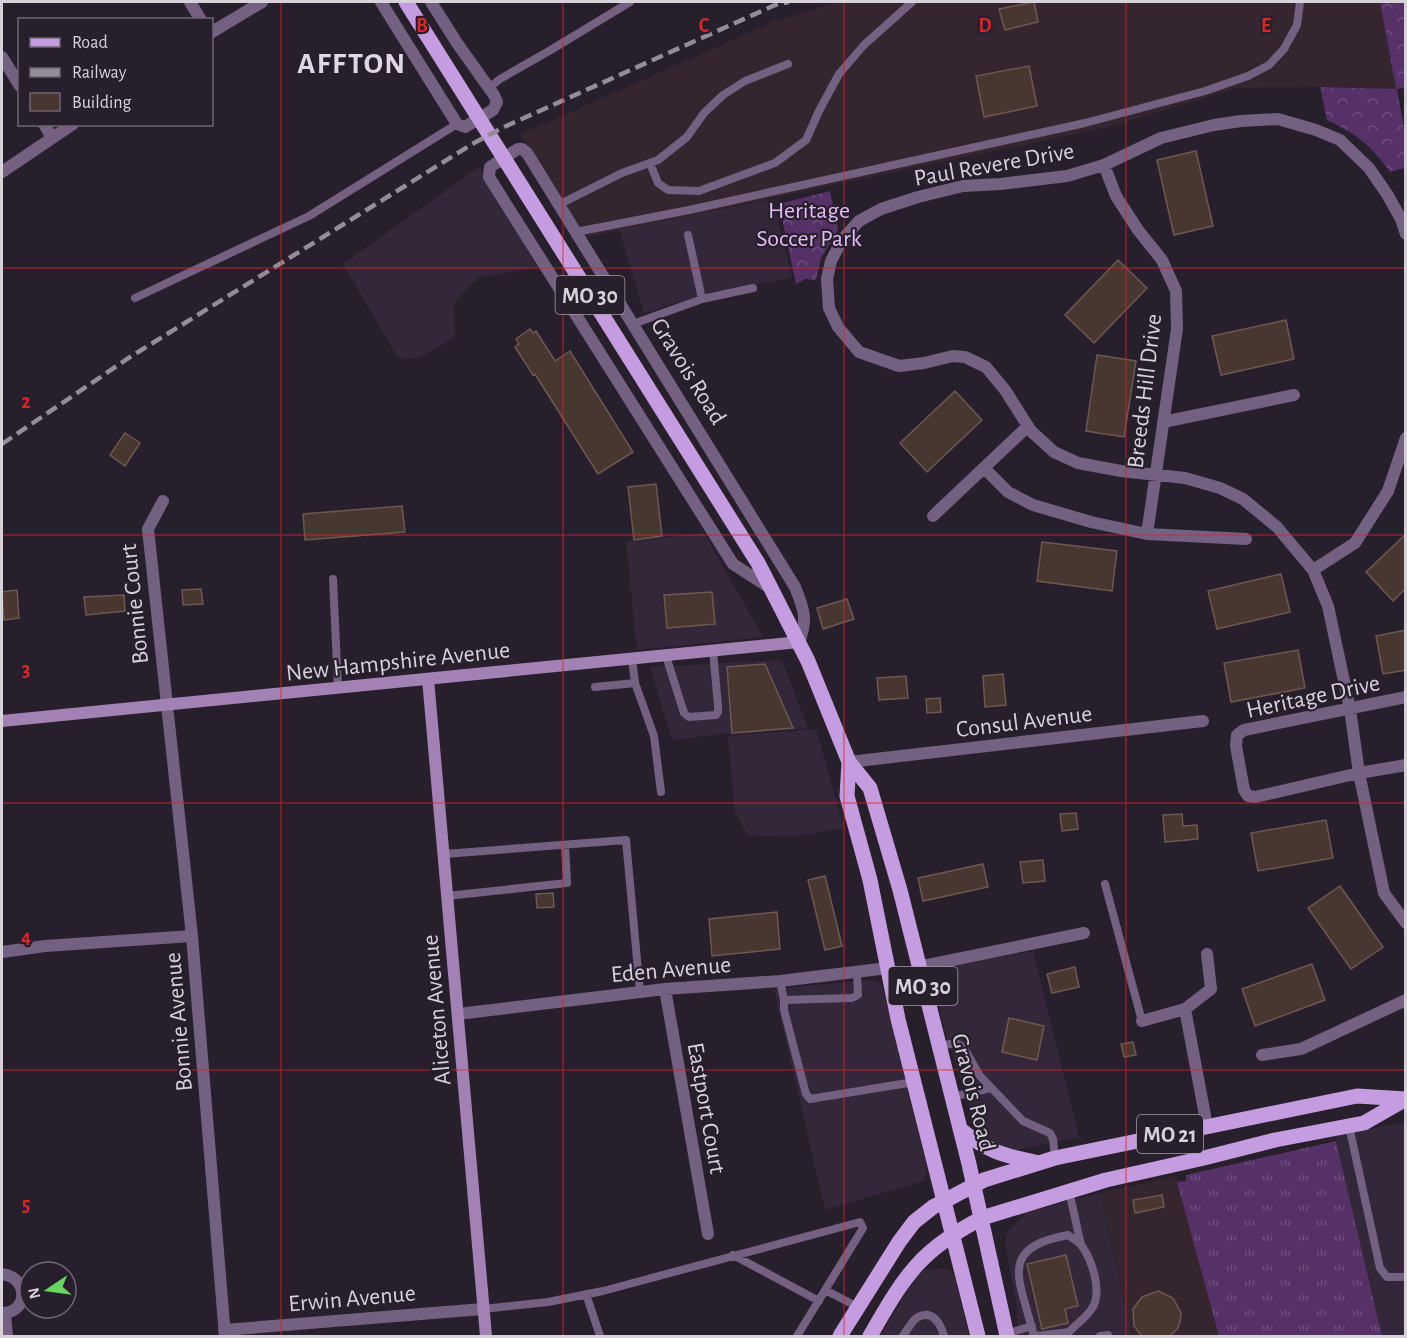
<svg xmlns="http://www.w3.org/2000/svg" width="1407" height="1338" font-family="'Alegreya Sans',sans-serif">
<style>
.built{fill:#332739}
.industrial{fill:#35252f}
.grass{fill:url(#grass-tufts)}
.forest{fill:url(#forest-crowns)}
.building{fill:#483730;stroke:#6c5952;stroke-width:1.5}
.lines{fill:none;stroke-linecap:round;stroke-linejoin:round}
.lane{stroke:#746080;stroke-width:8}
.street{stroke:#746080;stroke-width:12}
.secondary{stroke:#a282b5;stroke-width:12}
.primary{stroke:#c59cdf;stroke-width:15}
.rail{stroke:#948d98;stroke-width:4.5;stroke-dasharray:12 6;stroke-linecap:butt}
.grid{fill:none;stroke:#d62828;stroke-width:1.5;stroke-opacity:0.55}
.labels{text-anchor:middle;stroke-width:4.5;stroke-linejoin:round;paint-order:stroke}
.shield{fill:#281f2d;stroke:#a29ca6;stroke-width:1.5}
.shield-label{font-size:22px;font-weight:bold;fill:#d7d1da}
.street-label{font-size:24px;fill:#d7d1da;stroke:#281f2d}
.park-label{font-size:24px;fill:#e3bcf7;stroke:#281f2d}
.district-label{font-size:30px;font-weight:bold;letter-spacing:1.5px;fill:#e1d6e8;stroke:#281f2d}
.grid-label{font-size:20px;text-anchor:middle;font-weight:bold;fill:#d62828;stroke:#281f2d;stroke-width:4.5;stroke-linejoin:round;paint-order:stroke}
</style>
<defs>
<pattern id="grass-tufts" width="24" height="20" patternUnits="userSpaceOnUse" patternTransform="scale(1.5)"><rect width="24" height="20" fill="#563167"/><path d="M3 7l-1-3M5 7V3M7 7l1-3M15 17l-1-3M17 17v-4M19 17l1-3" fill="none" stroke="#6e4e7c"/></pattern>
<pattern id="forest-crowns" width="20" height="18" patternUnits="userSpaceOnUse" patternTransform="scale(1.5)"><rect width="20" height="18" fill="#563167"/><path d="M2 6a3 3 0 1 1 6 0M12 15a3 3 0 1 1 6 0" fill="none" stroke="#6e4e7c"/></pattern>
</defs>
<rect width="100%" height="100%" fill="#281f2d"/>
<!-- built -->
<path class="built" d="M480,166L538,267L478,278L454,303L455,337L417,359L398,358L343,264Z
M773,199L792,278L711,292L644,313L619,229Z
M704,533L763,637L637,650L626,542Z
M782,660L808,728L733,735L728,733L672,740L650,667Z
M816,729L844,828L793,837L747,835L735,812L728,736Z
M1033,951L1079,1137L1017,1150L1003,1148L989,1142L977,1131L945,1032L930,970Z
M870,980L878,982L883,988L927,1167L926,1174L923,1181L825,1210L774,989Z
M1405,1122V1336H1382L1335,1136Z
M1100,1193L1132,1336H1018L1016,1303L1005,1242L1008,1231L1027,1212Z
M926,1269H945L951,1271L955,1278L969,1336H880L917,1275Z"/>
<!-- industrial -->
<path class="industrial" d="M840,2H1380L1396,89L1320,87L1236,88L1113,126L587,237L521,134L775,21Z
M1176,1176L1219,1336H1132L1100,1193Z"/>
<!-- grass -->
<path class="grass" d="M1336,1141L1382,1336H1219L1177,1182L1186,1181V1175Z"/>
<!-- forest -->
<path class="forest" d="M1380,2H1405V88L1397,89L1405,134V168L1390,172C1372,146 1355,133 1327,120L1320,87L1396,89Z
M830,191L838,230L821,258L816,280L805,279L796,284L779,204Z"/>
<!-- building -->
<path class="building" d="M1034,2L1038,22L1005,30L999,9Z
M1029,66L1037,106L984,117L976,76Z
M1196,151L1213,226L1174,235L1157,160Z
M1118,260L1147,288L1094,343L1065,315Z
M1286,320L1294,359L1221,375L1212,336Z
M530,329L533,333L536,331L555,361L570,351L633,452L598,474L535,374L533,375L515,347L519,344L516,339Z
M1097,355L1136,361L1124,437L1086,431Z
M955,391L982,420L927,472L900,443Z
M125,433L140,443L125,466L110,455Z
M656,484L662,536L634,540L628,487Z
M402,506L405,532L305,540L303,514Z
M1406,534V588L1393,601L1366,572Z
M1042,542L1117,551L1112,591L1037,581Z
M1281,574L1290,612L1217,629L1208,591Z
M201,589L203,604L183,605L182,590Z
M17,590L19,618L4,620L2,592Z
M712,592L715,624L667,628L664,595Z
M124,595L125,611L86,615L84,597Z
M847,599L854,619L823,629L817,608Z
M1406,630V670L1383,674L1376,636Z
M1298,650L1305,688L1231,702L1224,663Z
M765,664L793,728L732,733L727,667Z
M1003,674L1006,705L985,707L983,676Z
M906,676L908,698L879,700L877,678Z
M940,698L941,712L927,713L926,699Z
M1076,813L1078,829L1062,831L1060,814Z
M1182,814L1183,826L1197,825L1198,839L1165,842L1163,815Z
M1326,820L1333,858L1258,871L1251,833Z
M1043,860L1045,881L1023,883L1020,862Z
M983,864L988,887L923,901L918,878Z
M825,876L842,946L825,950L808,880Z
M1340,886L1383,947L1351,969L1308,908Z
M553,893L554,907L537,908L536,894Z
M777,912L780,949L712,956L709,919Z
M1312,964L1325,1000L1255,1026L1242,989Z
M1075,967L1079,987L1052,993L1047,974Z
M1009,1018L1044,1026L1037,1060L1002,1052Z
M1133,1042L1136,1055L1124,1057L1121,1044Z
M1162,1195L1164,1207L1135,1213L1133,1200Z
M1066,1255L1078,1306L1065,1309L1068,1323L1042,1329L1027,1264Z
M1158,1291L1173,1298L1181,1313L1180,1322L1178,1328L1170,1336H1142L1134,1326L1133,1309L1142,1297Z"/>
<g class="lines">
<!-- lane -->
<path class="lane" d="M489,88L500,79L549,51L630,2
M650,163L658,183L668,190L699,191L775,163L806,140L819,111L839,74L864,45L912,2
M558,205L622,173L658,160L687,137L704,113L723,95L745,81L788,64
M576,232L689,210L1085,123L1205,91L1248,76L1269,65L1284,49L1297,25L1300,2
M688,235L702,299
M135,298L309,216L457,124
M633,324L702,299L753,288
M333,579L338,688
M666,656L684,713L689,717L716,715L718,712V706L713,651
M632,659L635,683L654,736L661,792
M595,687L635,683
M444,854L626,840L640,992
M1105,884L1142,1021
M447,896L567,883L565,845
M780,981L784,1000V1010L806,1094L810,1099L914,1082
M784,1000L852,998L858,995L857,973
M939,1046L956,1043L964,1048L980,1076L1023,1121L1050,1133L1053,1139L1055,1158
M952,1097L991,1088
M1349,1126L1380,1268L1387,1277H1406
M1069,1191L1081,1245
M733,1255L819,1301
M825,1290L858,1307
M586,1294L600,1336
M483,1309L548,1302L603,1291L860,1222L863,1228L797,1336
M1006,1334L1032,1326
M903,1336C907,1331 911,1321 918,1317C933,1309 941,1325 944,1336
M1066,1336C1073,1325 1087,1319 1094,1305C1101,1288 1092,1261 1082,1246C1079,1242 1072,1238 1068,1235C996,1248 1021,1281 1033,1333L1036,1336L1069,1332
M1100,1336L1108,1335V1336"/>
<!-- street -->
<path class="street" d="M190,2L201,20
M381,2L457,124L465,127L493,110L497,102L494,95L457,43L431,2
M212,32L262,2
M2,57L20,86
M44,124L52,138
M1104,165L1116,196L1138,230L1162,260L1176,291L1177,329L1147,534
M2,172L73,124
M1163,422L1294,395
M1406,438L1388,491L1355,543L1313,570L1328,606L1350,709L1359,773L1384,893L1406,923
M984,468L1008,492L1033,505L1091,522L1147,534L1246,539
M163,501L148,529L192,936L225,1336
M933,516L1028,426
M1313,570L1277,527L1243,499L1220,488L1185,478L1121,471L1078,463L1054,452L1031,431L1005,390L986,367L965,357L953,356L924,363L899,366L859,352L838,327L829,308L827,279L831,261L842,240L859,221L881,209L918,197L963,186L1000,184L1067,176L1104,165L1161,138L1214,125L1241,121L1278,119L1316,130L1340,140L1369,168L1387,194L1401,219L1406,234
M770,588L733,564L489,177L490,167L518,149H522L527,153L795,587C804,609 808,620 799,642
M1406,697L1244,730L1237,735L1236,746L1244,790L1248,796L1255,797L1359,773L1406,765
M849,762L1203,721
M2,952L45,946L192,936
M918,967L1084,933
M665,989L708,1234
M458,1014L665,989L780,981L888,968
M1142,1021L1185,1009
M1262,1055L1301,1049L1406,1000
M1207,1126L1185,1009L1211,989L1207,954
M2,1274C29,1277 29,1313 2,1313
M5,1314L7,1336
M224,1330L483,1309"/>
<!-- secondary -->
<path class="secondary" d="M428,679L486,1336
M2,721L799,642"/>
<!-- primary -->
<path class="primary" d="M406,2L758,563L808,661L849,762L870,788L900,890L969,1164L1007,1336
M849,762L847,796L870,880L898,1019L978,1336
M960,1129C987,1151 1001,1155 1035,1162
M840,1336L899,1242L914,1222L933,1207L984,1180L1055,1158L1357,1096L1406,1099
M870,1336C884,1312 898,1286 917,1265C934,1246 959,1230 982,1218L1106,1180L1204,1158L1275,1140L1364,1123L1404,1100"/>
<!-- rail -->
<path class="rail" d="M2,444L127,359L474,143L504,127L775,5L789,2"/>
</g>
<!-- grid -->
<path class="grid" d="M281,2V1336M563,2V1336M844,2V1336M1126,2V1336M2,268H1406M2,535H1406M2,803H1406M2,1070H1406"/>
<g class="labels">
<!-- shield labels -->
<g class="shield">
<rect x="555.5" y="276" width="69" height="38" rx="4.5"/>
<rect x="888.5" y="967" width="69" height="38" rx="4.5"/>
<rect x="1137" y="1115" width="66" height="38" rx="4.5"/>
</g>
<g class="shield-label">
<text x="590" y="303">MO 30</text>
<text x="923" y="994">MO 30</text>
<text x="1170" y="1142">MO 21</text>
</g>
<!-- street labels -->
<g class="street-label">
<text transform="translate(994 164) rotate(-10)" y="8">Paul Revere Drive</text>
<text transform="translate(689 371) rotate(58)" y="8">Gravois Road</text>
<text transform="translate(1144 391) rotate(-83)" y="8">Breeds Hill Drive</text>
<text transform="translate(134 604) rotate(-96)" y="8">Bonnie Court</text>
<text transform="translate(398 661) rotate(-6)" y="8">New Hampshire Avenue</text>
<text transform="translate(1313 696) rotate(-12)" y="8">Heritage Drive</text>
<text transform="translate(1024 721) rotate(-7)" y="8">Consul Avenue</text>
<text transform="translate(671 969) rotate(-5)" y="8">Eden Avenue</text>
<text transform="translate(436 1010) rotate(-95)" y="8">Aliceton Avenue</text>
<text transform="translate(178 1022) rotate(-95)" y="8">Bonnie Avenue</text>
<text transform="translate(974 1092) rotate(76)" y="8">Gravois Road</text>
<text transform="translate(707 1108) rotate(80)" y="8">Eastport Court</text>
<text transform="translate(352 1298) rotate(-5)" y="8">Erwin Avenue</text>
</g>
<!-- park labels -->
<g class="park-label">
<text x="809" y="218">Heritage<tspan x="809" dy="28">Soccer Park</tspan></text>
</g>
<!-- district labels -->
<g class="district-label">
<text x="352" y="73">AFFTON</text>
</g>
</g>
<g class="grid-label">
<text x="422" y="32">B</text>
<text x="704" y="32">C</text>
<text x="985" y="32">D</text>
<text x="1266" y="32">E</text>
<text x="26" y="408">2</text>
<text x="26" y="676">3</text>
<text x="26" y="943">4</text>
<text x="26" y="1211">5</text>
</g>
<!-- border -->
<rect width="1407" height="1338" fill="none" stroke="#d7d1da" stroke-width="6"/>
<!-- legend -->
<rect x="18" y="18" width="195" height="108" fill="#281f2d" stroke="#6e6672" stroke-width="1.5"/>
<rect x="30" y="38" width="30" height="9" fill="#c59cdf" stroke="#6e6672" stroke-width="1.5"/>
<text x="72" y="48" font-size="18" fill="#d7d1da">Road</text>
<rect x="30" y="68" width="30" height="9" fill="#948d98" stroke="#6e6672" stroke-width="1.5"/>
<text x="72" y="78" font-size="18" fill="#d7d1da">Railway</text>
<rect x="30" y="93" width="30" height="18" fill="#483730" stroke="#6e6672" stroke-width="1.5"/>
<text x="72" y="108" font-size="18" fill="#d7d1da">Building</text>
<!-- north arrow -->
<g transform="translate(48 1290) rotate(257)"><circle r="28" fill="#281f2d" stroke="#6e6672" stroke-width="1.5"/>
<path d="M0-4.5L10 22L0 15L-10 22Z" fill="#6ad364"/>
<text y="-9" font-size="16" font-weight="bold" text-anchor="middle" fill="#d7d1da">N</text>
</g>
</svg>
